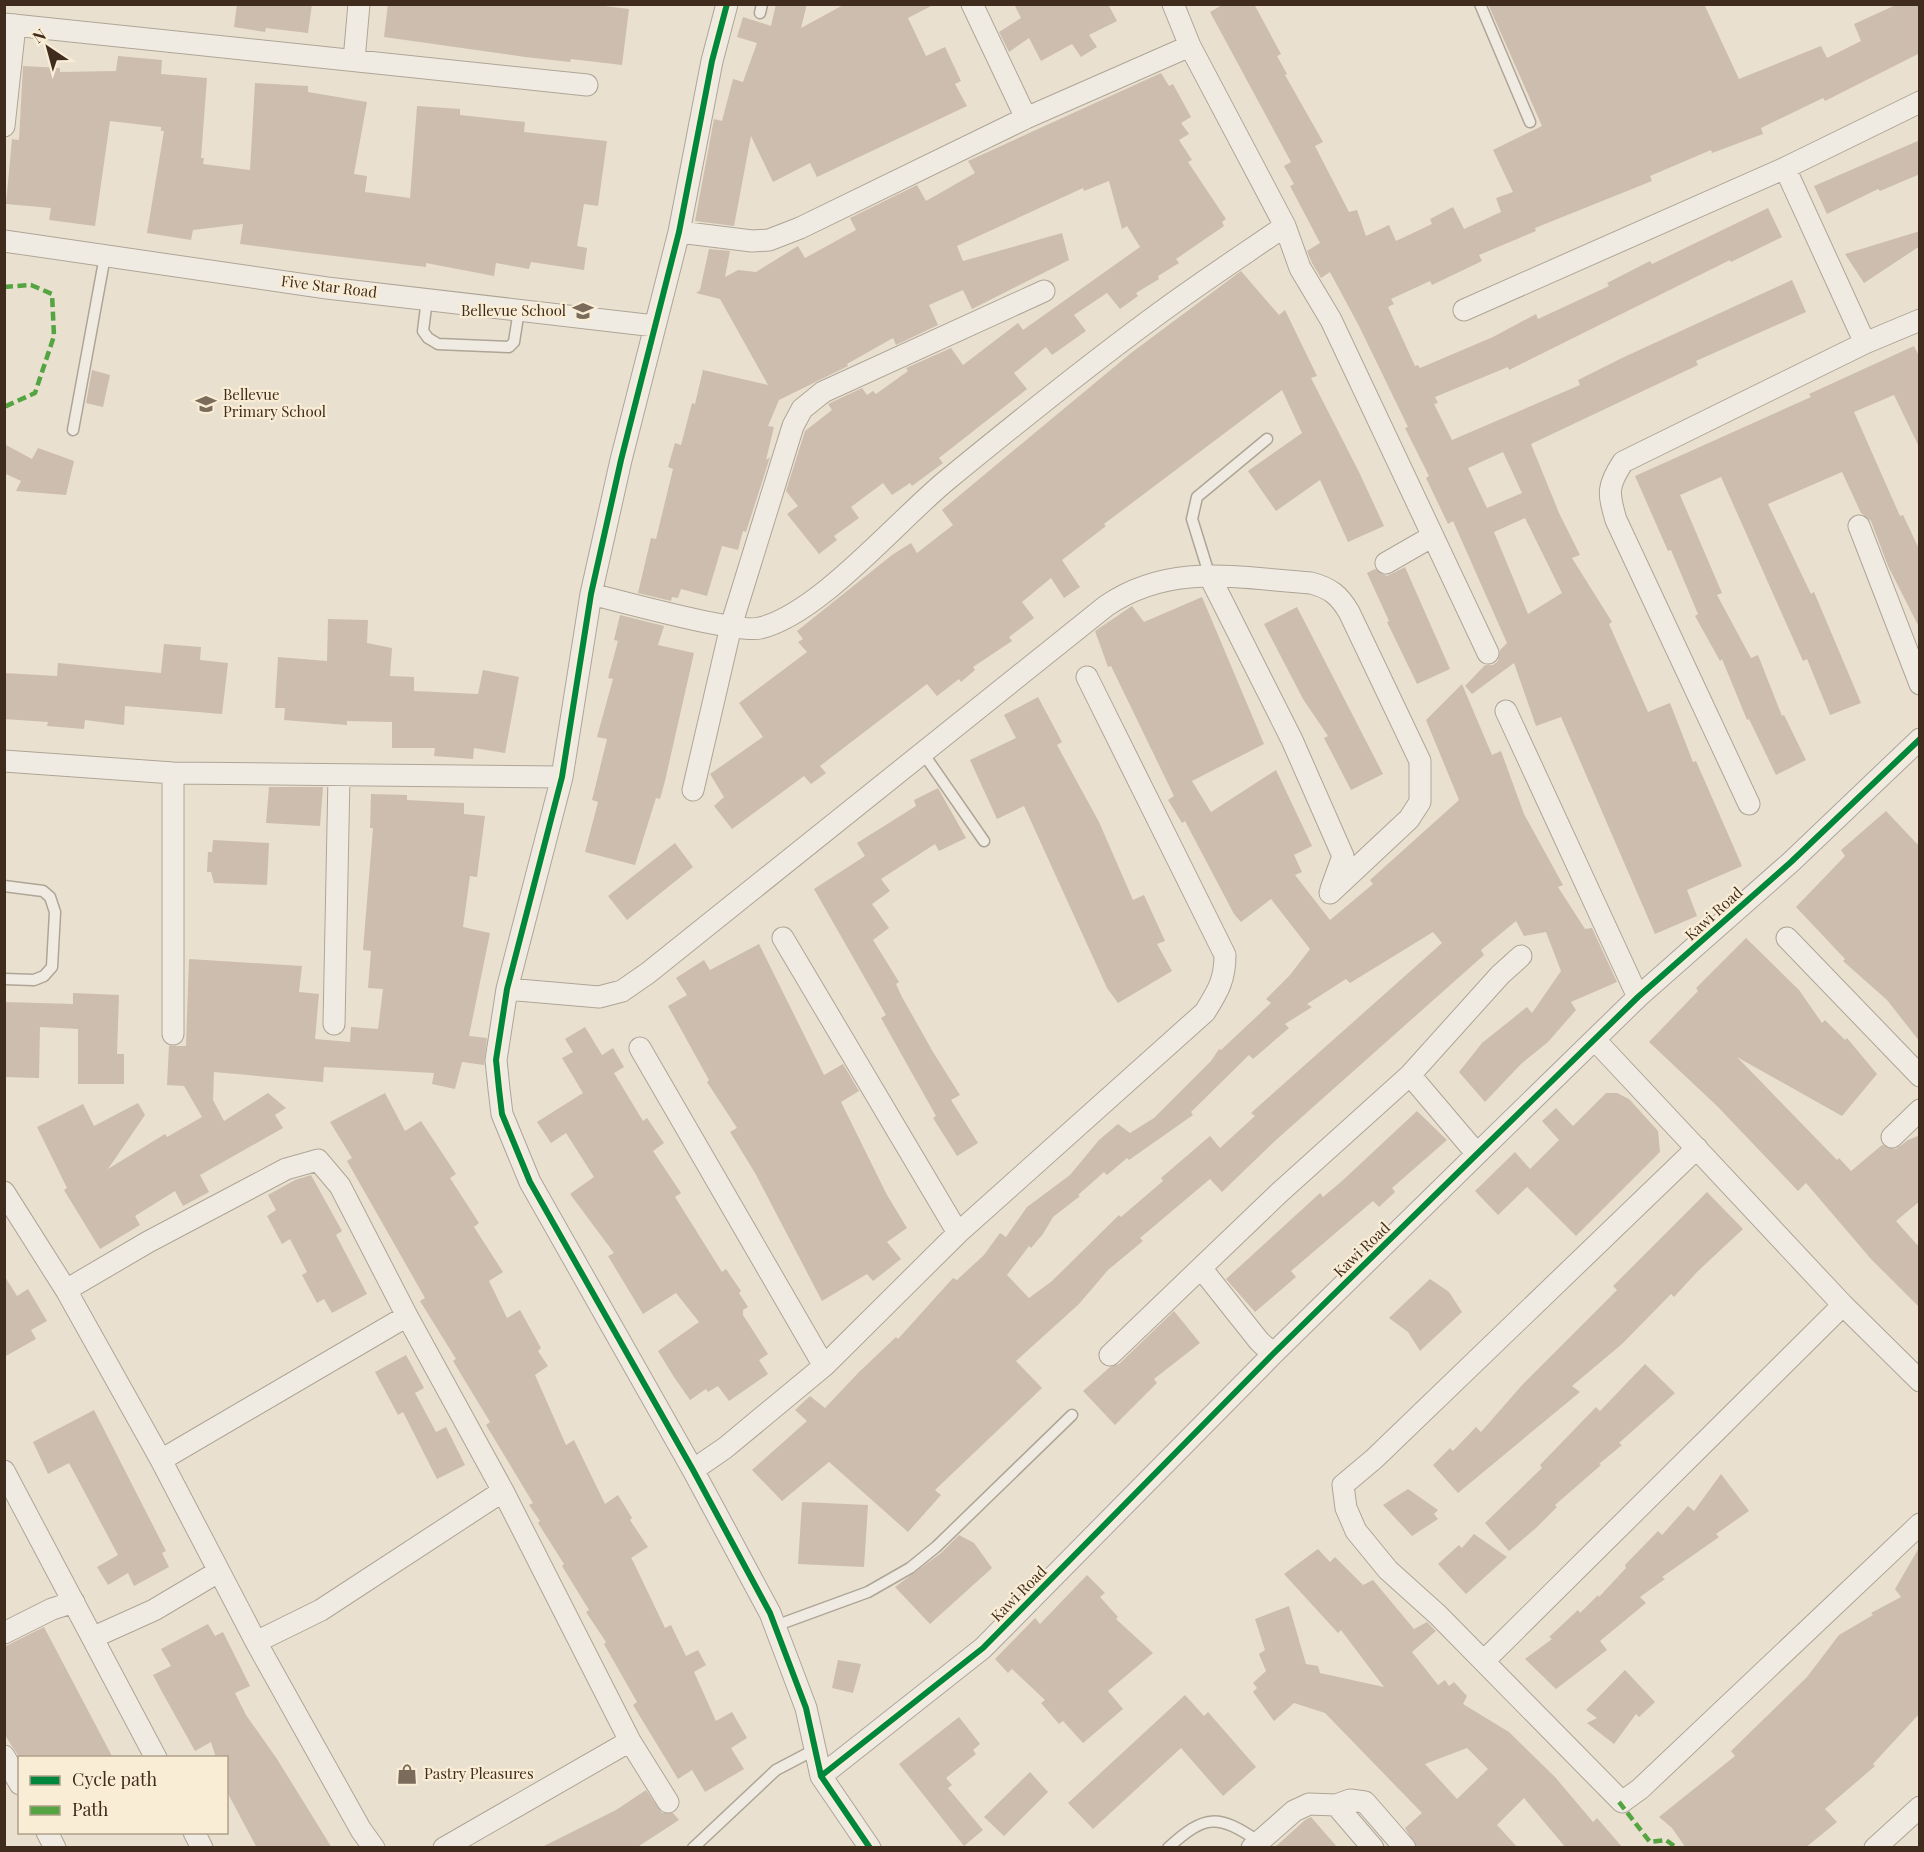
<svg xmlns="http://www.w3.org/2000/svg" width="1924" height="1852" font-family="'Playfair Display',serif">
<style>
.building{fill:#cdbdaf;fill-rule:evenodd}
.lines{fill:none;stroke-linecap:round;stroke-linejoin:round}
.lane-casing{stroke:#aea597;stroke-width:13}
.street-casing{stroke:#aea597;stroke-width:23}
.lane{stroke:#f0ebe2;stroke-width:10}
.street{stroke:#f0ebe2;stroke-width:21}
.quiet{stroke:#54a441;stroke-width:4.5;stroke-dasharray:9 4.5;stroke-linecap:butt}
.cycleway-casing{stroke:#faedd5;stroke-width:10}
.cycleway{stroke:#00873e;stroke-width:6}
.labels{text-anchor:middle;stroke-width:4.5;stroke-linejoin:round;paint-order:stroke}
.street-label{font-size:15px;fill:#3f2c1d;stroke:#faedd5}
.poi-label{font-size:15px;fill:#3f2c1d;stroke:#faedd5;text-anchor:start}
</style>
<rect width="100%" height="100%" fill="#e9e0cf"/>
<!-- building -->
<path class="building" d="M237,4H312L308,33L266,28L265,32L234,27Z
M388,4L596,5L629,9L622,65L571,59L570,62L525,57L384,37Z
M776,4H807L801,28L845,4H935L908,18L926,56L945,47L961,81L955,84L967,106L817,177L810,163L773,182L751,136L734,226L695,221L714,119L722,121L733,79L743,82L757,43L737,37L743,17L771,26Z
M1014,4H1108L1117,21L1089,35L1097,47L1081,57L1072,44L1041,61L1029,38L1009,52L999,32L1021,18Z
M1224,4H1254L1281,54L1277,56L1287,74L1285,75L1323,142L1315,146L1349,212L1357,210L1366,236L1389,225L1396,241L1432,224L1430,219L1453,207L1464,229L1501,212L1496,198L1513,192L1493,150L1542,126L1488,4H1704L1739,79L1821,46L1827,58L1861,41L1854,24L1898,4H1920V53L1825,101L1823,98L1761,128L1763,134L1712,153L1711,150L1650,176L1652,181L1535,228L1536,231L1479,255L1482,261L1432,285L1430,281L1391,299L1394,304L1388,307L1415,366L1418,365L1420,368L1493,337L1536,314L1538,319L1609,286L1607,283L1650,261L1652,264L1768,208L1782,237L1731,262L1730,260L1509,370L1508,367L1435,397L1438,403L1434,404L1452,440L1580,385L1578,380L1624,357L1792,280L1806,312L1696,361L1698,365L1531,444L1559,513L1580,555L1572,558L1612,622L1609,624L1648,712L1670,703L1693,762L1696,761L1742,866L1687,890L1697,916L1655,934L1561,717L1536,726L1514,663L1472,694L1465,686L1485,665H1493L1498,661L1500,650L1507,643L1453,521L1448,524L1426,478L1429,476L1405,428L1408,427L1359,326L1330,272L1321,278L1312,263L1307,251L1320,243L1290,186L1294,184L1284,166L1291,162L1210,12ZM1503,452L1522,493L1487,508L1468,468ZM1525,518L1562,593L1528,614L1494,532Z
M118,56L162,60L161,74L207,78L201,158H204L203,164L250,170L255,83L308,86V92L367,102L354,174L367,176L365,192L410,198L417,106L460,109V115L525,122L524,132L607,141L598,206L584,204L577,246L587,248L584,270L531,262L529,269L496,263L494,276L426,263V267L301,252L240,244L243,224L193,230L191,240L147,233L164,131H161V127L110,121L95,226L49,220L51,208L6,204L12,139L19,140L23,66L60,68V72L116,71Z
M1161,73L1169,86L1173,84L1191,117L1181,123L1189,134L1179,140L1192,160L1188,162L1226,219L1222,222L1224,226L1176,259L1179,263L1158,276L1159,279L1136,293L1138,296L1120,309L1107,293L1074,315L1086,331L1052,355L1046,347L1014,373L1027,389L939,458L943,463L912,486L910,483L892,495L883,483L851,507L859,518L834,536L837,540L819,554L787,514L798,506L786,491L805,431L832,410L828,404L862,388L867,395L873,391L876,394L908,371L906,368L951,348L963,365L1018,323L1023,330L1140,247L1127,226L1122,229L1109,181L1084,191L1083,188L957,246L963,261L1062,233L1069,260L972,309L963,290L929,305L938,325L896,345L893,338L847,364L848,366L779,400L768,426L774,427L766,460L770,457L746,532L743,531L738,550L722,546L707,596L681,589L678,598L672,597L671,601L638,593L651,538L656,539L673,469L668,467L675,443L681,445L692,403L695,404L703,370L768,385L720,299L696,293L700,290L709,249L730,251L725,277L738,270L756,272L798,246L805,258L856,230L850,218L917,185L926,201L975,173L968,161Z
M1920,140V174L1880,191L1878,189L1827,214L1814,186Z
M1920,231V246L1864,283L1845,254Z
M1241,271L1279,315L1285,310L1317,376L1311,378L1359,472L1384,526L1348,542L1320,480L1276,511L1248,471L1302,433L1282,390L1104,524L1106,526L1062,560L1080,587L1064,598L1051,578L1022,602L1034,618L1009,637L1012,641L973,667L975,670L961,682L959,679L937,696L927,684L820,766L826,773L811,784L804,776L732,829L714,806L724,797L710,774L763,737L739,703L807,652L798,642L803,639L797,631L892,555L911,543L917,553L953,525L942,510L1131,353Z
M1914,346L1920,358V449L1894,395L1854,412L1900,516L1903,515L1920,551V629L1888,566L1871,521L1861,513L1842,472L1768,504L1811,594L1814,592L1861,703L1830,715L1807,659L1803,661L1721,477L1680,495L1722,593L1717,595L1751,658L1758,655L1782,716L1784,715L1806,760L1776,775L1749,719L1747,720L1722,659L1720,661L1695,616L1698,614L1671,550L1668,551L1635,476L1811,397L1809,394Z
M92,370L110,375L103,407L86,403Z
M4,444L32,459L38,448L74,461L66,495L16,491L21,481L4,473Z
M1405,567L1450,669L1417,684L1387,622L1389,621L1367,573L1375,569L1387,576Z
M1202,597L1264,744L1192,781L1211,812L1276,770L1312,846L1294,855L1302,872L1295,875L1330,920L1373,884L1370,880L1459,800L1426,720L1462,684L1492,755L1501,751L1524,814L1563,885L1558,887L1585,929L1592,928L1617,982L1571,1002L1576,1010L1548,1042L1521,1064L1485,1102L1459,1072L1482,1043L1527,1007L1532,1013L1561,971L1546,932L1524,936L1516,921L1481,950L1484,955L1276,1140L1222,1192L1210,1179L1140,1238L1143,1241L1108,1270L1079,1304L1016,1361L1042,1388L935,1490L941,1495L908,1532L829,1462L782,1501L752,1470L807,1421L795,1410L810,1396L825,1408L859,1372L896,1337L898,1339L953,1278L957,1280L984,1255L1000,1233L1006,1237L1027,1207L1070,1175L1099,1140L1118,1124L1130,1133L1154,1118L1211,1061L1219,1049L1221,1050L1271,1003L1266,999L1290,975L1310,949L1271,899L1241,922L1234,914L1185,821L1182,823L1168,800L1174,796L1111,666L1108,667L1095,631L1132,606L1144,622ZM1433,932L1442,943L1251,1113L1255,1116L1220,1148L1210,1136L1161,1178L1163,1181L1121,1217L1119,1215L1052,1281L1029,1298L1007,1275L1029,1246L1031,1248L1043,1234L1053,1217L1080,1196L1078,1195L1104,1172L1107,1175L1127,1158L1129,1160L1193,1115L1191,1112L1249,1055L1253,1059L1289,1028L1285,1024L1312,1007L1307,1004L1346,979L1350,983Z
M1297,607L1383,774L1351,790L1324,738L1328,736L1303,699L1264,624Z
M620,615L664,626L658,645L694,653L665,781L660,799L656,798L635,865L585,852L598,802L592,800L607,739L597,737L613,679L608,678L618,641L614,640Z
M328,619L368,620L367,643L392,648L390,676L414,677V691L478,694L483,670L519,677L505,753L474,748L473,759L434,756L435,748H392V722L347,721V725L284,720L285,708H275L278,657L327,661Z
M164,644L201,647L200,660L228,663L222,714L125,706L124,725L85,720L84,729L47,726L48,722L4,719V673L57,676L58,663L161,673Z
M1038,697L1062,742L1057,745L1099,822L1133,900L1144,895L1165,941L1157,944L1172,971L1118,1003L1107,988L1024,806L997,819L970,760L1016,738L1004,715Z
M269,787H323L320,826L266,823Z
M938,788L966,838L939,851L935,844L881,879L890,891L872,904L889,928L873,940L899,982L896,984L902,997L933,1052L960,1095L951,1100L978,1143L957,1156L933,1118L936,1116L881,1018L886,1015L814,889L865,856L857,843L916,806L914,800Z
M371,794L407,795V800L464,803V814L485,816L477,877L470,876L463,927L490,933L469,1036L487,1038L484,1065L462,1062L455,1089L432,1084L434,1073L324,1067L323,1082L214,1072L213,1100L224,1121L268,1093L286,1108L275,1115L283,1128L200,1175L209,1192L183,1206L175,1191L135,1216L140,1225L100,1249L64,1190L67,1188L37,1127L83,1104L94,1126L138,1103L145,1115L108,1169L165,1134L167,1137L202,1117L184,1086L167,1085L169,1046H186L189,959L302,966L299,992L319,994L315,1039L350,1042L351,1027L378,1029L383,989L368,988L371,951L363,950L373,828H370Z
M1886,811L1920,847V1042L1887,1000L1843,961L1845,959L1796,907L1845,856L1841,850Z
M213,840L269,843L267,885L214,883L211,872H207L208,852H212Z
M675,843L693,867L627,920L608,896Z
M1746,938L1799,990L1822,1023L1825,1020L1845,1040L1847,1038L1877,1074L1842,1116L1737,1057L1837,1160L1839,1158L1851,1171L1882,1145L1896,1149L1908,1140L1920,1135V1201L1896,1221L1920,1248V1308L1871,1259L1806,1183L1798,1191L1717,1106L1649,1042L1698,991L1696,988Z
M759,944L824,1075L843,1064L859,1091L841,1102L887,1195L907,1228L887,1242L901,1259L873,1281L867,1274L822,1301L755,1173L730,1132L737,1128L707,1082L709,1080L668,1006L687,995L676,978L704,960L710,970Z
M73,993L119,995L117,1054H124V1084H78V1029L40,1027L39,1078L4,1077V1002L73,1004Z
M585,1027L602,1055L613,1048L624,1067L614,1073L643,1121L647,1118L664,1143L653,1151L681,1193L675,1197L722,1272L726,1269L741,1291L739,1293L748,1307L743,1310V1315L768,1354L759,1360L768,1374L729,1401L718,1386L708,1392L706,1389L690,1400L674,1377L658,1351L699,1322L676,1293L643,1314L608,1256L614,1253L570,1194L594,1177L566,1133L551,1143L537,1122L583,1093L562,1058L573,1052L565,1039Z
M385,1093L405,1131L421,1121L456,1174L450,1178L479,1223L474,1227L503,1272L489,1281L507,1318L520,1310L541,1348L538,1351L548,1366L535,1375L566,1445L574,1440L605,1504L618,1495L632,1518L630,1520L648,1547L631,1558L633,1561L665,1628L671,1625L686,1656L698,1650L706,1665L694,1672L716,1721L732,1712L747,1738L731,1748L744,1769L705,1792L692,1770L678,1779L633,1705L637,1702L604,1644L606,1642L586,1612L589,1610L562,1566L564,1564L538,1523L540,1521L529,1505L533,1503L486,1425L490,1422L453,1361L456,1359L420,1301L425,1298L347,1161L352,1158L330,1122Z
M1606,1093H1617L1629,1099L1658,1131L1660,1152L1576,1236L1527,1187L1498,1215L1475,1191L1515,1152L1530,1169L1559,1140L1542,1121L1556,1108L1573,1126Z
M1417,1111L1447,1140L1392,1188L1395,1192L1379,1207L1373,1201L1291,1271L1296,1277L1255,1312L1226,1279L1320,1193L1323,1197L1342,1181Z
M311,1175L342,1231L336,1235L367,1294L332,1313L324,1299L317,1303L302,1275L307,1272L290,1239L282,1244L267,1216L276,1210L268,1195L295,1180Z
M1707,1192L1743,1229L1697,1272L1674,1297L1671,1294L1622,1344L1572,1386L1580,1392L1458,1493L1433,1465L1450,1448L1453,1451L1476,1427L1481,1432L1523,1384L1617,1290L1613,1286Z
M4,1275L17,1296L28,1289L47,1321L31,1330L36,1339L4,1357Z
M1430,1279L1449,1292L1462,1312L1420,1351L1408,1332L1389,1318Z
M1174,1311L1200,1343L1154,1379L1157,1383L1115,1425L1083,1391L1110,1367L1119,1364Z
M406,1355L424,1388L415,1393L436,1432L446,1427L465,1465L437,1479L403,1412L398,1415L375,1372Z
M1645,1364L1675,1393L1619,1443L1622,1445L1599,1464L1601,1465L1555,1505L1557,1507L1536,1528L1509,1551L1485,1523L1542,1468L1540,1465L1596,1407L1600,1411Z
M94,1410L166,1551L162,1553L169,1567L134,1586L128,1573L108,1585L97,1567L118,1555L69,1463L48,1474L33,1442Z
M1721,1474L1749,1511L1716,1534L1719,1537L1662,1577L1665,1579L1640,1597L1646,1603L1600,1641L1607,1650L1556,1689L1525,1659L1552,1639L1549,1637L1578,1610L1580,1613L1598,1595L1599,1597L1626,1568L1625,1565L1658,1531L1662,1535L1688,1506L1694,1511Z
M1408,1489L1438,1510L1434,1514L1438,1519L1412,1536L1383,1505Z
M802,1502L868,1505L864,1567L798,1564Z
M1474,1534L1507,1557L1466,1594L1438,1564L1459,1545L1462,1548Z
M959,1535L974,1543L992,1568L930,1624L895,1587L941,1553Z
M1920,1546V1713L1873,1764L1875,1766L1825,1809L1837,1822L1805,1848H1686L1672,1828L1659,1817L1735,1756L1731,1751L1807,1677L1839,1635L1873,1615L1871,1613L1901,1597L1895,1589Z
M1318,1549L1330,1562L1335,1557L1363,1585L1373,1580L1414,1629L1427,1622L1436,1631L1412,1652L1438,1685L1445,1680L1449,1686L1454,1682L1467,1696L1463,1704L1509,1732L1555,1777L1593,1822L1597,1818L1623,1848H1566L1524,1798L1497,1825L1518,1848H1417L1405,1828L1422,1813L1325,1713L1294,1703L1274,1721L1253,1692L1257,1688L1253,1683L1266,1671L1259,1654L1265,1650L1255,1619L1289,1606L1306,1664L1318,1666L1320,1673L1384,1687L1341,1630L1338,1633L1284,1574ZM1467,1748L1488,1769L1457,1799L1425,1764Z
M1087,1575L1105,1593L1100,1597L1118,1617L1116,1619L1153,1653L1108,1691L1123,1709L1083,1743L1063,1721L1059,1724L1041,1703L1045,1700L1012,1669L1008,1673L995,1659L1035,1618L1040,1624Z
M208,1624L215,1636L223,1632L250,1686L235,1693L246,1715L277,1759L332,1848H257L226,1790V1758H216L211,1742L195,1751L162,1692L153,1675L171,1666L161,1649Z
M44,1627L113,1758H20L11,1745L4,1733V1647Z
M838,1660L861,1664L853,1693L832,1688Z
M1625,1670L1655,1702L1639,1717L1636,1714L1614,1744L1587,1723L1597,1718L1586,1710Z
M1185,1695L1204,1716L1208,1712L1256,1767L1223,1796L1181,1748L1093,1829L1068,1803Z
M959,1717L980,1744L973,1750L976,1754L946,1778L952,1785L948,1788L983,1830L964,1846L899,1764Z
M1030,1772L1048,1792L1004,1836L984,1817Z
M646,1790L662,1813H673L679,1820L636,1848H540L616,1810Z
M1311,1817L1338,1848H1274L1305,1820Z"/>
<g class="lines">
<!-- lane casing -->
<g class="lane-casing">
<path id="lane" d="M1480,4L1530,122
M760,13L762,4
M427,299L423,331L428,338L438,344L509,347L514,342L519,310
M73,430L105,256
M1210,577L1192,519L1197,497L1267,439
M923,753L984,841
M4,886L43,891L50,897L55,912L52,967L44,976L34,980L4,979
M775,1626L868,1592L910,1568L936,1547L1072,1415
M693,1848L776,1770L816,1749
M1168,1848C1205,1814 1218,1814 1258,1841"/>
</g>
<!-- street casing -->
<g class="street-casing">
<path id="street" d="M727,4L712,61L679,232L621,460L591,594L562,777L507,989L496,1060L499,1089L502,1114L530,1182L693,1470L770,1613L806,1708L821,1776L870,1848
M972,4L1026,118
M1173,4L1190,46L1285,226L1300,268L1331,320L1488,653
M4,24L587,85
M354,60L359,4
M4,126L15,25
M1785,168L1865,343
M679,232L752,241L769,240L800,228L1026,118L1190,46
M4,241L327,288L655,326
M1464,310L1785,168L1920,102
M1859,526L1920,684
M1386,563L1433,536
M1210,577L1292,740L1343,856L1331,889
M591,594C620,601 738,634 760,628C819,614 897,521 947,480C1014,425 1081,371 1150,320C1194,287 1240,257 1285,226
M1506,711L1638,997
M4,761L173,773L562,777
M173,773V1034
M693,790L731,626L793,426L802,409L823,392L1044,291
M1749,804L1616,520C1608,493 1607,486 1623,462L1865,343L1920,320
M783,938L958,1233
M1787,938L1920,1076
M507,989L599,997L622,991L648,973L1106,606C1171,562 1238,578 1311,583C1330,588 1339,595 1349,612L1420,761V802L1409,819L1330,893
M334,1024L339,776
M1595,1040L1843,1305L1920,1381
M640,1048L824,1366
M1410,1075L1477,1154
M1892,1137L1920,1110
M1697,1148L1374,1459L1343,1485L1346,1508L1356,1531L1388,1570L1438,1615L1622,1802L1640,1789L1920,1524
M4,1192L66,1290L161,1460L256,1642L321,1610L503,1491
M1201,1268L1259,1341L1273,1354
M66,1290L148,1242L286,1169L318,1160L340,1186L407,1316L503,1491L630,1741L668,1802
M1110,1355L1279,1193L1410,1075L1500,975L1521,956
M161,1460L407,1316
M693,1470L725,1448L824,1366L958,1233L1205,1012C1218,991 1225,980 1225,955L1087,677
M4,1471L156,1758
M4,1633L52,1609L74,1602
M94,1637L154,1610L218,1572
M256,1642L361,1830L374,1848
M1484,1661L1843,1305
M4,1756L20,1784
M821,1776L983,1648L1273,1354L1477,1154L1638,997L1791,862L1920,739
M1336,1805L1373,1848
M47,1832L55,1848
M194,1832L202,1848
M444,1848L630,1741
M1252,1848L1294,1811L1309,1804L1336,1805L1350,1800L1365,1802L1405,1848
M1875,1848L1920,1807"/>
</g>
<!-- lane -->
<use href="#lane" class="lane"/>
<!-- street -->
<use href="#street" class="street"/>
<!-- quiet -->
<path class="quiet" d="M4,287L31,285L52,294L54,336L35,393L4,407
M1619,1802L1650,1842L1666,1840L1677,1848"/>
<!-- cycleway casing -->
<g class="cycleway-casing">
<path id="cycleway" d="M727,4L712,61L679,232L621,460L591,594L562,777L507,989L496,1060L499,1089L502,1114L530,1182L693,1470L770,1613L806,1708L821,1776L870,1848
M821,1776L983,1648L1273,1354L1477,1154L1638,997L1791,862L1920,739"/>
</g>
<!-- cycleway -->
<use href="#cycleway" class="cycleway"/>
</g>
<!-- icons -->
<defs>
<g id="school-bare" transform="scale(1.62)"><path d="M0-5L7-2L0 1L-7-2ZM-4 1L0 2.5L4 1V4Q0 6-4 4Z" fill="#7a6b5b" stroke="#faedd5" stroke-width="2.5" paint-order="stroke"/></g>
<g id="shop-bare" transform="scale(1.62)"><path d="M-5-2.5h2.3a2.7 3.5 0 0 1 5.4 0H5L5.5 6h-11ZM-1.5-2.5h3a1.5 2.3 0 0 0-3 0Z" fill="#7a6b5b" stroke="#faedd5" stroke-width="2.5" paint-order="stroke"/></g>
</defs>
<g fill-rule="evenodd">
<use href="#school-bare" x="583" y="311"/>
<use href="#school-bare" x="206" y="404"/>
<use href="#shop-bare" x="407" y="1774"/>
</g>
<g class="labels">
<!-- street labels -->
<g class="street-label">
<text transform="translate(329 287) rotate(7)" y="5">Five Star Road</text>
<text transform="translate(1714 914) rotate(-42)" y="5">Kawi Road</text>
<text transform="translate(1362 1250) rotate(-44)" y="5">Kawi Road</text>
<text transform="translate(1019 1594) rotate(-45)" y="5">Kawi Road</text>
</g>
<!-- poi labels -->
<g class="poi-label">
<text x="566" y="316" text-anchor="end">Bellevue School</text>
<text x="223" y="400">Bellevue<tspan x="223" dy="17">Primary School</tspan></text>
<text x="424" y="1779">Pastry Pleasures</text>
</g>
</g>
<!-- border -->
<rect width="1924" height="1852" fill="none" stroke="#3f2c1d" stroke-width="12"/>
<!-- legend -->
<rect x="18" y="1756" width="210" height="78" fill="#faedd5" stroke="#afa08b" stroke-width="1.5"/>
<rect x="30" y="1776" width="30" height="9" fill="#00873e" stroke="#afa08b" stroke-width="1.5"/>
<text x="72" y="1786" font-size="18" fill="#3f2c1d">Cycle path</text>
<rect x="30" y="1806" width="30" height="9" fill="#54a441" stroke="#afa08b" stroke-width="1.5"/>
<text x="72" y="1816" font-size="18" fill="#3f2c1d">Path</text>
<!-- north arrow -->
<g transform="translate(48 48) rotate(324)" stroke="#faedd5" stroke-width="4.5" paint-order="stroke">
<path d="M0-4.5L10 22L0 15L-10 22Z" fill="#3f2c1d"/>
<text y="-9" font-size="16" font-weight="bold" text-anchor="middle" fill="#3f2c1d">N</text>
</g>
</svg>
